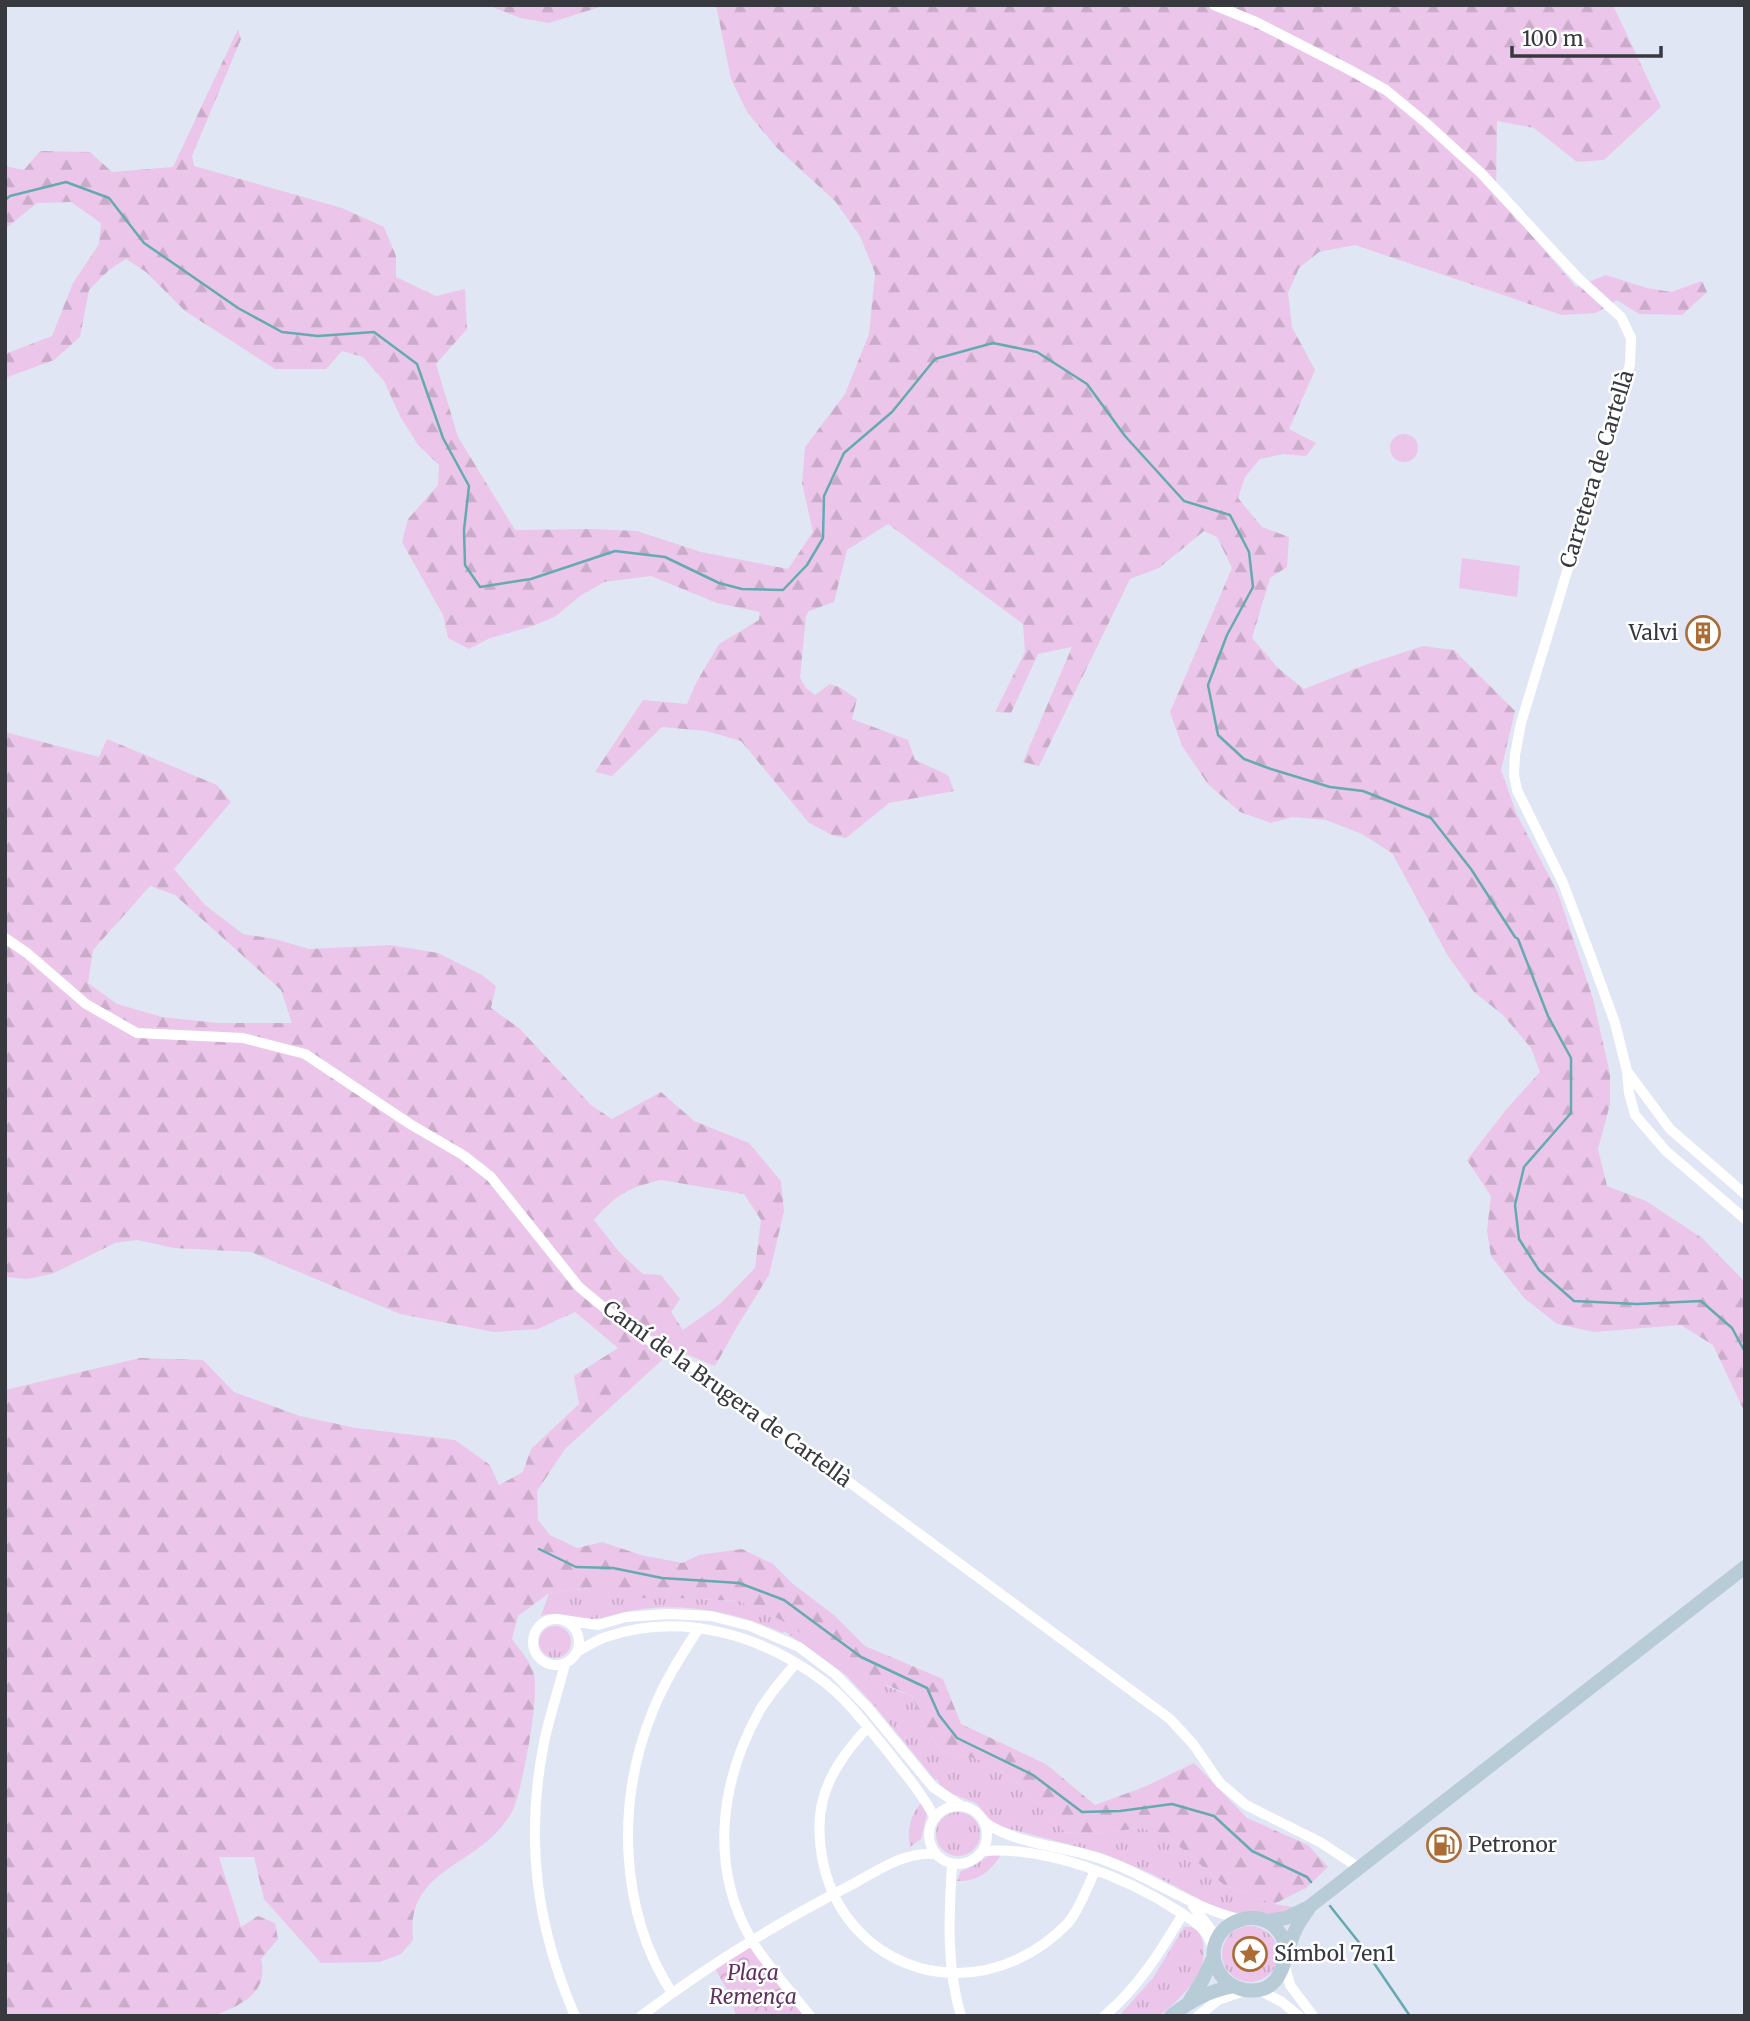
<svg xmlns="http://www.w3.org/2000/svg" width="1750" height="2021" font-family="Merriweather,serif">
<style>
.grass{fill:url(#grass-tufts)}
.forest{fill:url(#forest-firs);fill-rule:evenodd}
.park{fill:url(#park-crowns)}
.pitch{fill:#ebc6ea}
.lines{fill:none;stroke-linecap:round;stroke-linejoin:round}
.stream{stroke:#66a9b1;stroke-width:2.5}
.minor{stroke:#fff;stroke-width:10}
.secondary{stroke:#b8ccd8;stroke-width:14}
.labels{text-anchor:middle;stroke-width:5;stroke-linejoin:round;paint-order:stroke}
.street-label{font-size:21px;fill:#37393f;stroke:#fff}
.poi-label{font-size:21px;fill:#37393f;stroke:#fff;text-anchor:start}
.park-label{font-size:21px;font-style:italic;fill:#613061;stroke:#fff}
</style>
<defs>
<pattern id="grass-tufts" width="24" height="20" patternUnits="userSpaceOnUse" patternTransform="scale(1.75)"><rect width="24" height="20" fill="#ebc6ea"/><path d="M3 7l-1-3M5 7V3M7 7l1-3M15 17l-1-3M17 17v-4M19 17l1-3" fill="none" stroke="#caabca"/></pattern>
<pattern id="forest-firs" width="22" height="20" patternUnits="userSpaceOnUse" patternTransform="scale(1.75)"><rect width="22" height="20" fill="#ebc6ea"/><path d="M5 1l3.5 6h-7zM16 11l3.5 6h-7z" fill="#caabca"/></pattern>
<pattern id="park-crowns" width="20" height="18" patternUnits="userSpaceOnUse" patternTransform="scale(1.75)"><rect width="20" height="18" fill="#ebc6ea"/><path d="M2 6a3 3 0 1 1 6 0M12 15a3 3 0 1 1 6 0" fill="none" stroke="#caabca"/></pattern>
</defs>
<rect width="100%" height="100%" fill="#e0e6f4"/>
<!-- grass -->
<path class="grass" d="M591,1588L612,1598H676L739,1601L781,1620L891,1688L912,1696L925,1728L941,1751L981,1760L1014,1780L1065,1832L1090,1834L1142,1828L1166,1835L1224,1885L1274,1904L1299,1908L1274,1917L1254,1912L1231,1913L1202,1903L1199,1899L1152,1874L1102,1853L995,1825L976,1803L950,1793L940,1785L937,1779L935,1780L873,1704L846,1675L784,1631L783,1633C739,1613 689,1603 641,1609C625,1611 609,1617 593,1619C575,1620 558,1609 541,1616L549,1593Z
M539 1642a16 16 0 1 1 32 0a16 16 0 1 1-32 0Z
M923,1801L927,1814L921,1839L910,1847C907,1829 910,1814 923,1801Z
M936 1834a22 22 0 1 1 44 0a22 22 0 1 1-44 0Z
M1002,1852C993,1870 978,1882 957,1881L961,1871C977,1867 987,1853 1002,1852Z
M1222 1954a28 28 0 1 1 56 0a28 28 0 1 1-56 0Z
M1184,1927C1208,1924 1206,1960 1199,1974C1193,1985 1168,2012 1157,2016C1146,2019 1129,2016 1119,2016L1153,1978Z"/>
<!-- forest -->
<path class="forest" d="M493,5H606L549,23L520,18L492,7Z
M716,5H1613L1661,107L1604,160L1577,162L1534,128L1497,121L1496,194L1576,287L1606,275L1647,288L1671,292L1702,281L1707,292L1682,315L1639,314L1617,300L1596,313L1562,315L1355,245L1319,252L1299,268L1288,293L1292,327L1315,370L1289,429L1316,443L1306,456L1283,454L1260,459L1245,477L1238,498L1262,527L1289,537L1287,567L1270,578L1252,638L1278,668L1304,689L1368,664L1423,646L1454,650L1515,711L1501,770L1517,815L1558,893L1593,999L1610,1074V1104L1598,1149L1607,1186L1646,1201L1702,1238L1745,1282V1413L1713,1345L1681,1325L1594,1332L1557,1324L1524,1298L1491,1256L1487,1231L1491,1196L1467,1160L1505,1111L1540,1072L1531,1048L1503,1015L1474,992L1448,956L1392,853L1362,834L1326,820L1292,817L1271,823L1240,812L1208,784L1182,746L1170,712L1232,568L1217,537L1204,531L1159,568L1130,579L1039,766L1023,762L1072,647L1038,654L1011,713L995,712L1025,652L1023,624L888,524L847,550L834,602L809,611L806,616L800,678L806,688L815,695L830,684L839,687L857,699L852,719L908,740L915,760L948,775L954,791L889,803L846,838L832,835L809,823L741,741L706,731L662,727L612,776L595,772L643,700L687,704L696,683L719,644L759,620L760,612L717,603L651,576L604,582L580,596L556,616L533,626L490,638L469,649L448,638L443,615L402,542L408,519L438,485L439,465L418,445L401,418L384,381L363,357L342,351L326,369H275L185,311L146,272L126,259L109,270L89,290L80,337L54,360L5,378V354L52,336L73,283L99,244L101,223L71,202L37,203L5,229V166L24,170L40,151L90,152L112,172L173,167L238,29L241,39L192,156L194,166L342,208L384,227L396,256V277L436,296L465,289L467,329L436,364L458,437L515,530L594,529L637,531L701,552L788,569L813,532L802,483L805,447L845,394L869,334L875,273L860,236L835,201L776,147L747,112L731,79Z
M5,732L99,757L107,739L217,785L231,802L174,869L205,905L243,934L275,939L309,949L390,945L438,953L482,975L496,986L491,1008L519,1028L591,1105L612,1119L661,1092L694,1121L749,1143L781,1181L784,1211L769,1275L738,1325L715,1366L674,1349L565,1449L537,1491L538,1520L550,1535L577,1548L602,1542L641,1555L682,1563L699,1555L742,1549L773,1564L793,1584L834,1615L865,1646L943,1679L961,1724L1046,1764L1095,1805L1144,1787L1194,1763L1247,1818L1308,1845L1328,1867L1306,1888L1274,1904L1224,1885L1166,1835L1142,1828L1090,1834L1065,1832L1014,1780L981,1760L941,1751L925,1728L912,1696L860,1673L781,1620L739,1601L676,1598H612L590,1588L549,1593L518,1616L512,1639C519,1649 532,1663 534,1675C539,1700 524,1776 516,1802C514,1810 508,1819 503,1825C469,1868 405,1872 413,1940L401,1954L380,1962L321,1963L264,1899L254,1857H219L241,1927L258,1916L275,1923L278,1939L261,1959C269,1994 241,2005 213,2016H5V1390L140,1358L203,1360L234,1392L300,1416L356,1428L455,1440L490,1465L499,1485L523,1472L531,1449L579,1404L574,1376L618,1348L575,1312L538,1329L494,1332L400,1314L251,1252L174,1248L137,1240L115,1243L52,1274L27,1279L5,1277ZM150,886L175,895L281,990L292,1023H217L162,1017L117,1004L88,983L93,950ZM661,1180L744,1194L761,1220L755,1268L720,1304L683,1330L671,1312L680,1299L661,1275L643,1274L620,1253L594,1220C615,1195 630,1187 661,1180Z"/>
<!-- park -->
<path class="park" d="M751,1940L810,2016H736L730,1995L713,1965Z"/>
<!-- pitch -->
<path class="pitch" d="M1390 448a14 14 0 1 1 28 0a14 14 0 1 1-28 0Z
M1462,558L1520,566L1517,597L1459,588Z"/>
<g class="lines">
<!-- stream -->
<path class="stream" d="M5,200L10,196L66,182L109,198L144,243L238,308L282,332L318,336L374,332L417,364L443,438L469,486L464,530L465,565L480,587L531,579L615,551L665,557L719,583L742,589L783,590L807,565L823,538L824,496L844,453L892,412L935,359L993,343L1037,352L1087,384L1125,436L1184,501L1230,515L1249,552L1253,587L1227,635L1208,685L1218,735L1244,759L1271,769L1330,787L1363,791L1431,818L1471,869L1515,937L1518,939L1548,1016L1571,1058V1113L1524,1167L1515,1205L1519,1239L1539,1270L1574,1301L1637,1304L1701,1301L1732,1328L1745,1352
M539,1549L576,1567L613,1568L662,1578L739,1583L784,1600L861,1657L927,1688L939,1715L957,1738L1033,1775L1082,1812L1120,1811L1172,1804L1214,1816L1252,1851L1307,1877L1311,1882
M1330,1906L1365,1950L1410,2016"/>
<!-- minor -->
<path class="minor" d="M1214,5L1256,22L1348,69L1386,90L1426,123L1481,173L1578,278L1621,317L1631,338L1630,364L1521,723L1515,755L1514,775L1517,790L1563,883L1591,957L1615,1023L1627,1071L1629,1093L1635,1115L1666,1151L1745,1219
M5,938L27,953L86,1004L137,1033L243,1038L305,1054L410,1124L463,1155L491,1177L579,1287L630,1329L696,1369L1170,1719L1193,1744L1220,1783L1246,1805L1320,1842L1361,1869
M1627,1071L1670,1129L1745,1194
M533 1642a23 23 0 1 1 46 0a23 23 0 1 1-46 0Z
M563,1620L598,1625L626,1617L668,1614L711,1616L750,1626L799,1647L835,1674L867,1707L933,1787L961,1806
M577,1652C586,1647 596,1640 606,1637C681,1611 762,1635 823,1681C847,1699 866,1725 885,1748C903,1771 921,1792 935,1818
M796,1663C784,1678 770,1693 760,1710C720,1781 709,1866 751,1939C765,1964 792,1992 810,2016
M565,1664C558,1692 548,1720 543,1748C525,1842 537,1928 575,2016
M868,1727C848,1749 828,1774 822,1804C818,1821 819,1839 822,1857C838,1949 931,1998 1016,1960C1035,1951 1053,1939 1068,1923C1080,1909 1087,1887 1095,1871
M929 1835a29 29 0 1 1 58 0a29 29 0 1 1-58 0Z
M984,1822C1021,1847 1066,1845 1107,1861C1153,1878 1192,1908 1240,1919
M983,1851C1046,1846 1126,1877 1178,1911C1187,1917 1197,1922 1204,1931C1209,1936 1211,1943 1214,1950
M952,1864C949,1915 946,1966 961,2016
M1193,1906L1215,1935
M1285,1966L1290,1985L1313,2016
M1257,1989L1282,2002L1299,2016
M672,1993C619,1911 616,1802 652,1713C664,1682 681,1656 699,1628
M641,2016C707,1966 777,1923 851,1885C877,1871 905,1851 935,1854
M1104,2016C1138,1988 1160,1952 1183,1914
M1198,2016L1218,2000L1247,1990"/>
<!-- secondary -->
<path class="secondary" d="M1266,1921L1286,1918L1309,1907L1745,1567
M1287,1951C1274,1889 1192,1925 1219,1972C1224,1981 1234,1988 1245,1990C1285,1996 1283,1956 1295,1931C1298,1923 1304,1916 1309,1908
M1190,2000L1202,1981L1214,1956
M1171,2016C1191,2000 1209,1991 1234,1986"/>
</g>
<!-- icons -->
<defs>
<g id="building-ring" transform="scale(1.75)"><circle r="9.5" fill="#fff" stroke="#ac6c35" stroke-width="1.5"/><path d="M-4-6H4V6H1V3H-1V6H-4ZM-2.5-4.3h1.7v1.8h-1.7ZM.8-4.3h1.7v1.8H.8ZM-2.5-1h1.7V.8h-1.7ZM.8-1h1.7V.8H.8Z" fill="#ac6c35"/></g>
<g id="fuel-ring" transform="scale(1.75)"><circle r="9.5" fill="#fff" stroke="#ac6c35" stroke-width="1.5"/><path d="M-5.5-6h7V0h2V4h1.3V-2.5L3-4.5l.8-.8L6-3V5H2.5V1h-1V6h-7ZM-4.2-4.7v3.2H.2V-4.7Z" fill="#ac6c35"/></g>
<g id="sight-ring" transform="scale(1.75)"><circle r="9.5" fill="#fff" stroke="#ac6c35" stroke-width="1.5"/><path d="M0-6L1.8-2.2L6-1.7L2.9 1.2L3.7 5.4L0 3.3L-3.7 5.4L-2.9 1.2L-6-1.7L-1.8-2.2Z" fill="#ac6c35"/></g>
</defs>
<g fill-rule="evenodd">
<use href="#building-ring" x="1703" y="633"/>
<use href="#fuel-ring" x="1444" y="1845"/>
<use href="#sight-ring" x="1250" y="1954"/>
</g>
<g class="labels">
<!-- street labels -->
<g class="street-label">
<text transform="translate(1597 469) rotate(-73)" y="7">Carretera de Cartellà</text>
<text transform="translate(727 1394) rotate(36)" y="7">Camí de la Brugera de Cartellà</text>
</g>
<!-- poi labels -->
<g class="poi-label">
<text x="1678" y="640" text-anchor="end">Valvi</text>
<text x="1468" y="1852">Petronor</text>
<text x="1274" y="1961">Símbol 7en1</text>
</g>
<!-- park labels -->
<g class="park-label">
<text x="753" y="1980">Plaça<tspan x="753" dy="24">Remença</tspan></text>
</g>
</g>
<!-- border -->
<rect width="1750" height="2021" fill="none" stroke="#37393f" stroke-width="14"/>
<!-- scale -->
<path d="M1512 46v10h149v-10" fill="none" stroke="#37393f" stroke-width="3.5"/>
<text x="1522" y="46" font-size="21" fill="#37393f" stroke="#ffffff" stroke-width="5" paint-order="stroke">100 m</text>
</svg>
